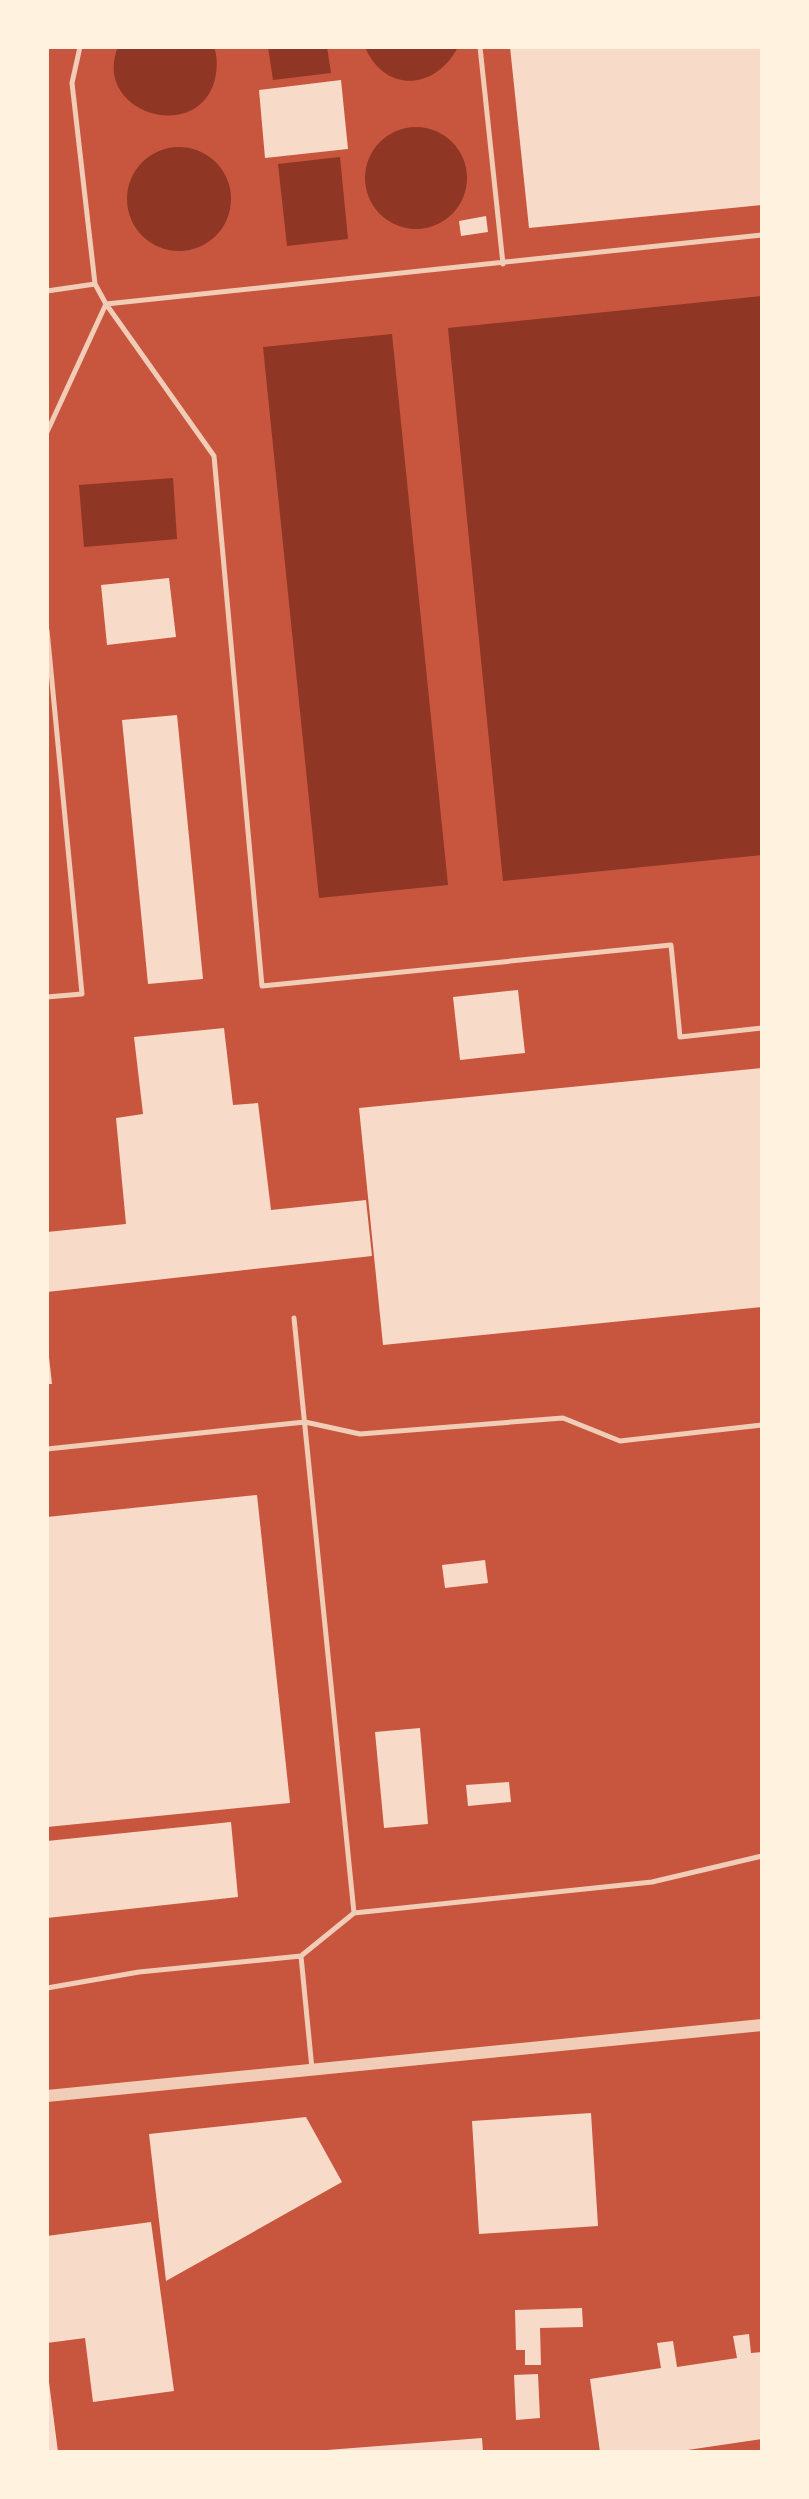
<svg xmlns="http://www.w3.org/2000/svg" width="809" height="2499" font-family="'Golos Text',sans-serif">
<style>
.water{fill:#8f3625}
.building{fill:#f7dbc8}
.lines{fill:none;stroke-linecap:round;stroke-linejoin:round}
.service{stroke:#f1ccb7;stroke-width:5}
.tertiary{stroke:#f1ccb7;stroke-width:12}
</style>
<rect width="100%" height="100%" fill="#c8553d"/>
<!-- water -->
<path class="water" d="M118,47H214C218,58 217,69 215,79C198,146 91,112 118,47Z
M268,47H327L331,73L273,80Z
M365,47H458C436,90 385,94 365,47Z
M365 178a51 51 0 1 1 102 0a51 51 0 1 1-102 0Z
M127 199a52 52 0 1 1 104 0a52 52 0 1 1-104 0Z
M340,157L348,239L287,246L278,164Z
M762,296V855L503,881L448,328Z
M392,334L448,885L319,898L263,347Z
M173,478L177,539L84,547L79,485Z"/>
<!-- building -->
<path class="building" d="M510,47H762V205L529,228Z
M341,80L348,149L265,158L259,90Z
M486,216L488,232L461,236L459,221Z
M169,578L176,637L107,645L101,585Z
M177,715L203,979L148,984L122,720Z
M518,990L525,1053L460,1060L453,997Z
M224,1028L233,1105L258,1103L271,1210L366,1200L372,1256L47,1292V1232L126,1224L116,1118L143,1114L134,1037Z
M762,1068V1307L383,1345L359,1108Z
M47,1357H49L52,1384H47Z
M257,1495L290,1803L47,1827V1517Z
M485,1560L488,1583L445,1588L442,1565Z
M420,1728L428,1824L384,1828L375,1732Z
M509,1782L511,1802L468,1806L466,1785Z
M231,1822L238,1897L47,1918V1841Z
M591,2113L598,2226L479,2234L472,2121Z
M306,2117L342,2182L166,2281L149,2134Z
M151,2222L174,2391L93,2402L85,2338L47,2343V2236Z
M582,2308L583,2327L540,2328L541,2365H525V2350H516L515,2310Z
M749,2334L751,2353L762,2352V2439L674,2452H600L590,2379L661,2368L657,2343L673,2341L677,2367L737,2358L733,2336Z
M538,2374L540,2418L516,2420L514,2375Z
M47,2382H49L58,2452H47Z
M482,2438L483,2452H327V2450Z"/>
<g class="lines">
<!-- service -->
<path class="service" d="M80,47L72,83L95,284L106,304L214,456L262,986L671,945L680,1037L762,1028
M480,47L503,264
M47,291L95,284
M106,304L762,235
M47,432L106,304
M47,630L82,994L47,997
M294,1318L354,1913
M47,1449L305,1422L360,1434L563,1418L620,1441L762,1425
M301,1956L312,2069
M47,1988L139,1972L301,1956L354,1913L652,1882L762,1856"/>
<!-- tertiary -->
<path class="tertiary" d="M47,2096L762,2025"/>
</g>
<!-- border -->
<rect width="809" height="2499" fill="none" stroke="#fff3e0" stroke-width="98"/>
</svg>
